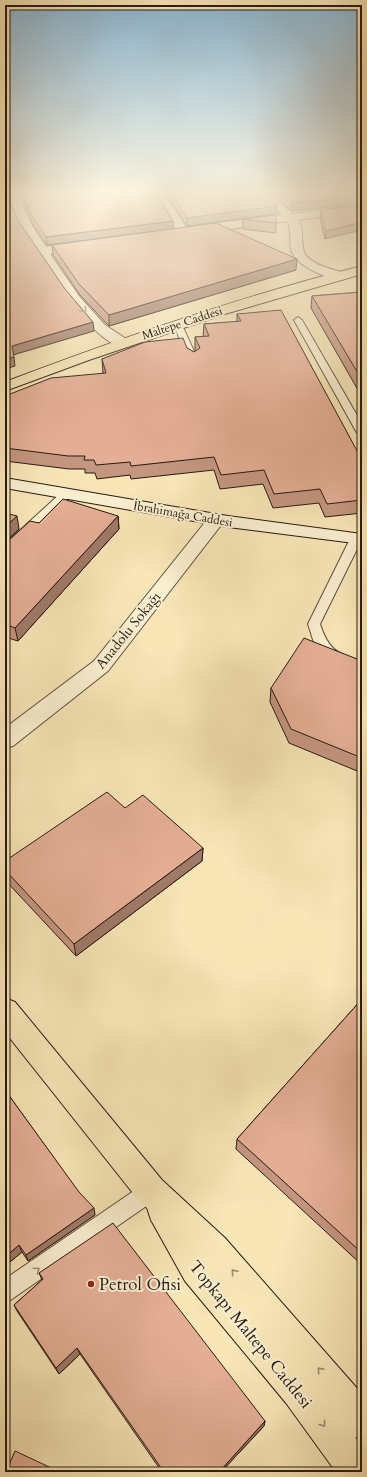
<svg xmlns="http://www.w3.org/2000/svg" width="367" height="1477" font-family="Cardo,serif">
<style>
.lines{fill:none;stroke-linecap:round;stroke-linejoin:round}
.service-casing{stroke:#5b4d3c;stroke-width:2}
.minor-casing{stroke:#5b4d3c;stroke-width:2}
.secondary-casing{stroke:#271a13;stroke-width:2}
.primary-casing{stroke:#271a13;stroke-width:2}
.service{fill:#faefd0;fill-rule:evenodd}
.minor{fill:#faefd0;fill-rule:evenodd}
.secondary{fill:#faefd0;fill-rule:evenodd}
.primary{fill:#f8e6b7;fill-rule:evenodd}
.wall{fill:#c49680;stroke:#271a13}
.shaded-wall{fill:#a07a68;stroke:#271a13}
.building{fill:#e4ae95;stroke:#271a13}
.oneway{stroke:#9b8f7b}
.oneway2{stroke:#9a8a6d}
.poi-dot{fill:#8f2418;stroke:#faefd0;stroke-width:1.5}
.labels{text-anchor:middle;stroke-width:4;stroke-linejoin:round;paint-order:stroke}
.far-street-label{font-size:12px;fill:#271a13;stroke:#faefd0}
.street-label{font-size:14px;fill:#271a13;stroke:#faefd0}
.near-poi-label{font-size:17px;fill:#271a13;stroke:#faefd0;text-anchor:start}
.near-street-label{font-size:17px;fill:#271a13;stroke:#faefd0}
</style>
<rect width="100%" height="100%" fill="#f8e6b7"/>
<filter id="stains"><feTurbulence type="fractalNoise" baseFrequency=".005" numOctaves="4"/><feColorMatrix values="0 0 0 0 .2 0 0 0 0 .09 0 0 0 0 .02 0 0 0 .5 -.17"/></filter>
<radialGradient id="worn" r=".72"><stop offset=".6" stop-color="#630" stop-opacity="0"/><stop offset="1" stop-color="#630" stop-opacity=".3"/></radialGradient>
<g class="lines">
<!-- service casing -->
<g class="service-casing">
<path id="service" d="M298,317L302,320L362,424V436L357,433L294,320Z
M178,322L182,325L198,360L196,362L193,363L188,360L174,325Z
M66,491L70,492L71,494L70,496L9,553L5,554V544L62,492Z
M356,536L360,537L362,539L320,624C329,651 337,653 362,663V673L330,660L315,646L308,624L350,539L352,537Z
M151,1181L158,1184L161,1191L158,1198L12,1299L5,1303V1279L144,1184Z"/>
</g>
<!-- minor casing -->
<g class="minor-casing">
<path id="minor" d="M9,193H20C24,214 34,230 46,247L82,242L86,243L88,246L86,249L50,254L79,296L105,325L128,340L130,343L128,346C100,353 55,279 41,258C34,247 25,237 19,225C14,215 10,204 9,193Z
M153,193H164L189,232L187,235H179Z
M256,193H269L293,214L362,205V211L298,220C304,229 301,236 303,247C304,264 332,269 345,273L347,276L345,279C331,282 297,266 292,252C288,242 293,232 287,221L195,234L191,232L189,230L191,228L195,226L282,215Z
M216,515L222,516L225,520L108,671L13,746L5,748V728L94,661L210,516Z"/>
</g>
<!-- secondary casing -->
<g class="secondary-casing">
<path id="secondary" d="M5,478L228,516L362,534V544L228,527L5,488Z"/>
</g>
<!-- primary casing -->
<g class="primary-casing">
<path id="primary" d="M362,266V274L225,314L89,360L5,391V382C121,338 242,296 362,266Z
M5,998L15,1002L162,1180L225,1238L362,1394V1440L355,1437L362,1446V1472H336L286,1403L185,1281L151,1220L147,1208L140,1202L5,1032Z"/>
</g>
<!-- service -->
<use href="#service" class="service"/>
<!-- minor -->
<use href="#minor" class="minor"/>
<!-- secondary -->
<use href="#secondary" class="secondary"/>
<!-- primary -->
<use href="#primary" class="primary"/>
</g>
<!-- wall -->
<path class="wall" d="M22,193H156L173,221L174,229L296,270L109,326L80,295L53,255L52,245H47L31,221Z
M166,193H264L277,213L275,214L187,226Z
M271,193H362L291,211Z
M362,205L325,239L320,218L321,210Z
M243,219L276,223V233L243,229Z
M362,292V397L311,308L312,296Z
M237,314L362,460V513L325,517L319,503L273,508L263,484L220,489L214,470L131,479L130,475L97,479L95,473H85V469H69L5,461V396L103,373L102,359L187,348L194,352L195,351V337H203L204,324L237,322Z
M5,513L19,529L5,542L8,541L39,523L118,516L119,529L18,641L5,637Z
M362,661V773L289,743L270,702L271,688Z
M125,808L203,848L202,861L76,956L5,880V861Z
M362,999V1265L236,1149L237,1139Z
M5,1090L95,1215L28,1261L22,1252L5,1266Z
M39,1273L265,1421L264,1426L221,1472H162L80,1354L59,1374L17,1311L14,1305L42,1280Z"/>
<!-- shaded-wall -->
<path class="shaded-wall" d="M362,196V204L291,211L292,203Z
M277,205V213L275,214L187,226V218Z
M173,221L174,229L47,245L46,237Z
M362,222V230L325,239L326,231Z
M297,259L296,270L109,326V315Z
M93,322L94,331L13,355L12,346Z
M14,357L15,366L5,369V360Z
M17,516L19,529L5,542V527Z
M118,516L119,529L18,641L15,628Z
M203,848L202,861L76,956L74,944Z
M94,1208L95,1215L28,1261L26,1255Z
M19,1245L22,1252L5,1266V1257Z
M77,1348L80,1354L59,1374L56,1368Z
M265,1421L264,1426L221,1472H219Z"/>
<!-- building -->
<path class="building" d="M5,193H8L9,198L19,222L65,289L93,322L12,346L14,357L5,360Z
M23,193H156L173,221L46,237L30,213Z
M171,193H264L277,205L276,206L187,218Z
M281,193H362V196L292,203Z
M362,205V222L326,231L321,210Z
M276,215V223L243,219Z
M216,223L297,259L109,315L79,284L52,245Z
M362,292V380L312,296Z
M281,310L362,460V500L327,504L320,489L274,494L264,470L221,475L214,457L131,466L130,462L96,465L94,460H84L85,456H68L5,448V396L51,378L106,373L102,359L145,342L183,338L187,348L194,352L200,348L195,337L209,336L204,324L241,321L237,314Z
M63,499L118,516L15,628L5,624V542L8,541L30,521L39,523Z
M5,513L17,516L5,527Z
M304,638L362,661V758L291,729L271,688Z
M107,792L125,808L143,795L203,848L74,944L5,870V861Z
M362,999V1253L237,1139Z
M5,1090L79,1192L94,1208L26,1255L19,1245L5,1257Z
M113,1223L265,1421L219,1472H164L77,1348L56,1368L14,1305L43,1279L39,1273Z
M15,1451L60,1472H6Z"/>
<!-- one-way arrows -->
<defs><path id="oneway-chevron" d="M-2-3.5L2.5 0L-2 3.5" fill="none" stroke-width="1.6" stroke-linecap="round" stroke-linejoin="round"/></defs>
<g class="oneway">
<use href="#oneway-chevron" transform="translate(84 310) rotate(49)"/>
<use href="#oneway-chevron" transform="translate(37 1270) rotate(-35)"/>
</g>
<g class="oneway2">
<use href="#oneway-chevron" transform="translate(234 1272) rotate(-131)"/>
<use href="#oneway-chevron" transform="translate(320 1370) rotate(-131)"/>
<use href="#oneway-chevron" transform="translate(323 1424) rotate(53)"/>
</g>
<!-- sky -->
<linearGradient id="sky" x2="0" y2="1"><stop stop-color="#8bb8d5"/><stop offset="0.48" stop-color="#fcf4df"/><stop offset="1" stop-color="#fcf4df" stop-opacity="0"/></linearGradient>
<rect width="367" height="400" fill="url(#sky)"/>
<!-- markers -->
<circle class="poi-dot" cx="91" cy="1284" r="4"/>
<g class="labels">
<!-- far-street labels -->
<g class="far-street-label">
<text transform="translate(182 323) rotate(-18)" y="4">Maltepe Caddesi</text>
<text transform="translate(183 514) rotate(10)" y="4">İbrahimağa Caddesi</text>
</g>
<!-- street labels -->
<g class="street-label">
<text transform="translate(128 630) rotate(-51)" y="5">Anadolu Sokağı</text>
</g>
<!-- near-poi labels -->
<g class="near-poi-label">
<text x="99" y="1290">Petrol Ofisi</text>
</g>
<!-- near-street labels -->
<g class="near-street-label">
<text transform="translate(251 1334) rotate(51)" y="6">Topkapı Maltepe Caddesi</text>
</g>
</g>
<!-- margin -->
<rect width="367" height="1477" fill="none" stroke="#f8e6b7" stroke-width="20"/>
<rect x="6" y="6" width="355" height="1465" fill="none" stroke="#271a13" stroke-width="2"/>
<rect x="10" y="10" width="347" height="1457" fill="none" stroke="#271a13"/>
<rect width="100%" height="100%" filter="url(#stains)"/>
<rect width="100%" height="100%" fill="url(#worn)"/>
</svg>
